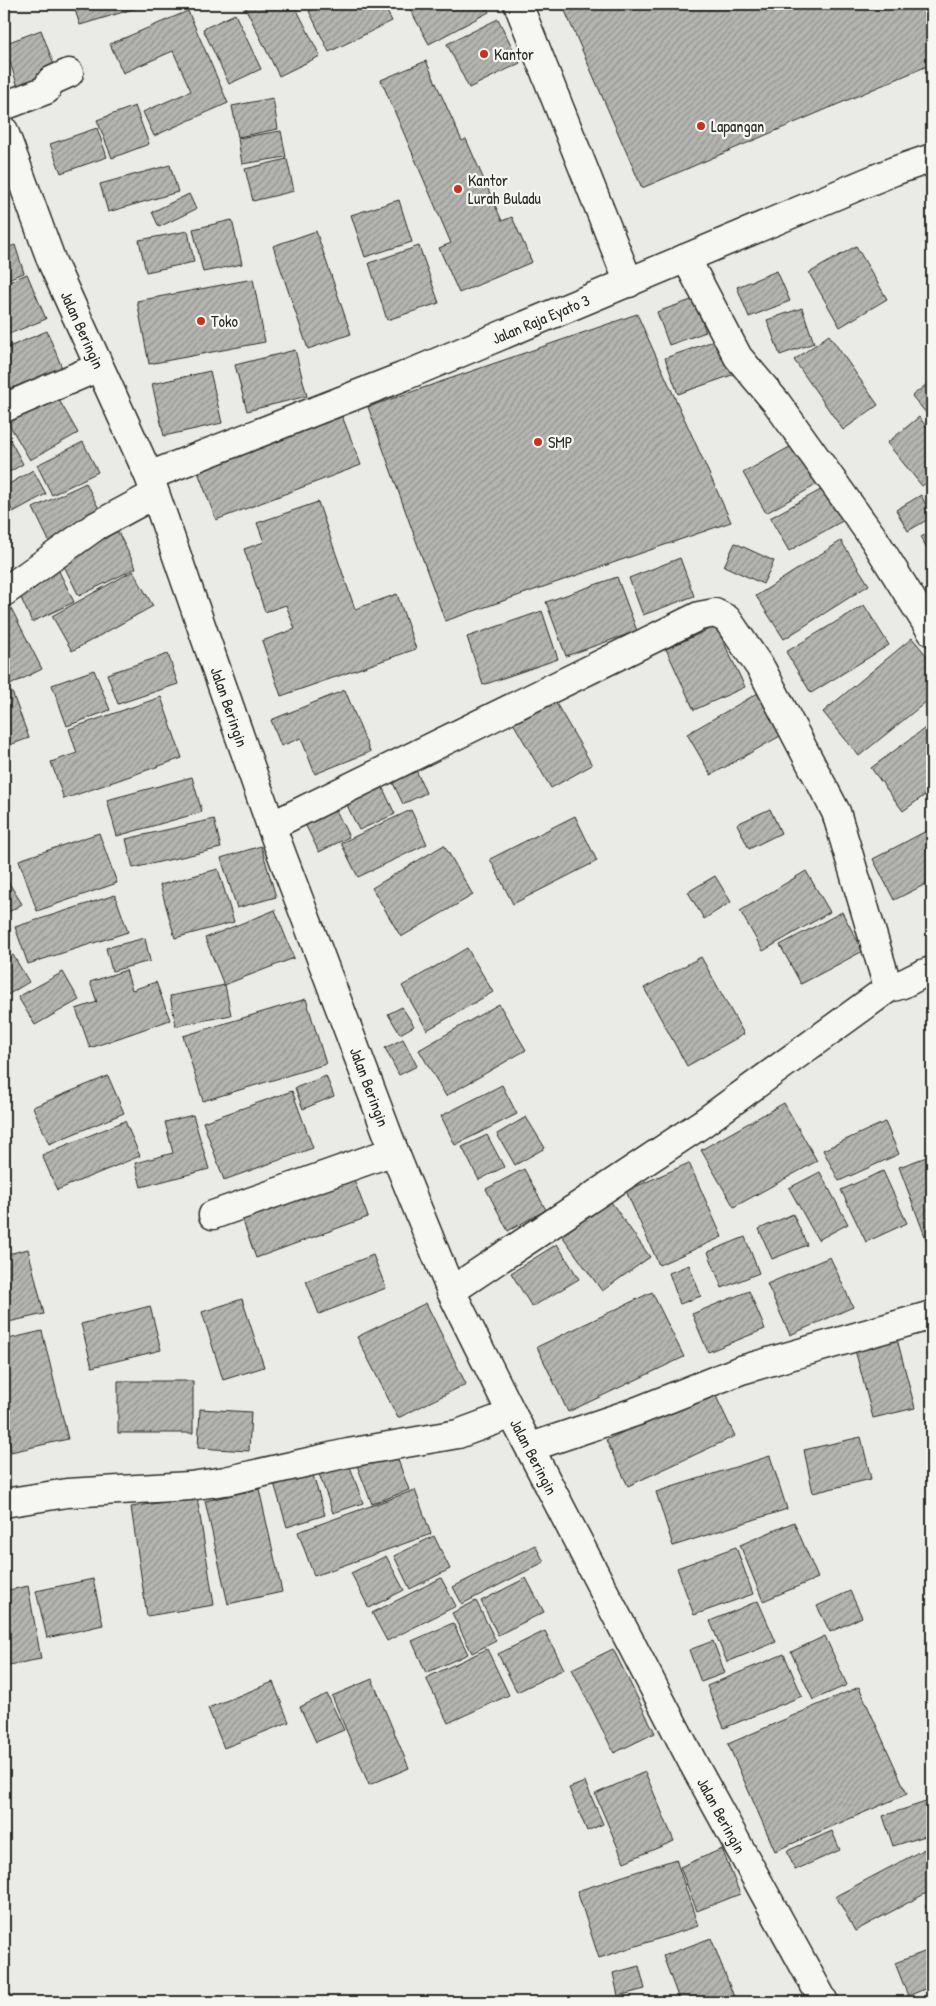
<svg xmlns="http://www.w3.org/2000/svg" width="936" height="2006" font-family="'Patrick Hand',sans-serif">
<style>
.building{fill:url(#building-hatch);stroke:#2b2b2b}
.lines{fill:none;stroke-linecap:round;stroke-linejoin:round}
.minor-casing{stroke:#2b2b2b;stroke-width:31}
.minor{stroke:#f6f6f2;stroke-width:28}
.poi-dot{fill:#c8321e;stroke:#f6f6f2;stroke-width:2}
.labels{text-anchor:middle;stroke-width:4.5;stroke-linejoin:round;paint-order:stroke}
.poi-label{font-size:16px;fill:#2b2b2b;stroke:#f6f6f2;text-anchor:start}
.street-label{font-size:16px;fill:#2b2b2b;stroke:#f6f6f2}
</style>
<defs>
<pattern id="building-hatch" width="6" height="6" patternUnits="userSpaceOnUse" patternTransform="scale(1.25)"><rect width="6" height="6" fill="#b4b4b1"/><path d="M-1 1l2-2M0 6l6-6M5 7l2-2" fill="none" stroke="#939390"/></pattern>
</defs>
<rect width="100%" height="100%" fill="#eaeae6"/>
<filter id="ink" filterUnits="userSpaceOnUse"><feTurbulence type="fractalNoise" baseFrequency=".02" numOctaves="2"/><feDisplacementMap in="SourceGraphic" scale="10" xChannelSelector="R" yChannelSelector="G"/><feConvolveMatrix kernelMatrix="1 2 1 2 8 2 1 2 1" color-interpolation-filters="sRGB"/></filter>
<g filter="url(#ink)">
<!-- building -->
<path class="building" d="M73,4H140V7L80,25Z
M246,4H294L320,56L279,76L244,5Z
M324,4H383L392,21L329,52L309,11Z
M407,4H485L489,12L429,44Z
M562,4H932V64L642,188Z
M188,11L228,103L154,136L143,112L191,91L173,51L123,73L110,44Z
M235,14L261,69L229,84L203,29Z
M498,19L520,63L469,88L447,44Z
M41,30L57,73L18,87L4,44Z
M426,61L462,141L466,139L502,221L512,217L532,262L459,293L439,248L451,243L381,80Z
M273,98L278,129L238,137L232,106Z
M135,106L149,144L112,158L97,120Z
M97,128L107,157L61,173L50,144Z
M281,131L286,157L242,164L238,138Z
M287,159L294,191L253,201L245,169Z
M170,165L178,192L108,212L100,184Z
M189,194L196,209L159,227L152,212Z
M399,200L412,242L365,257L351,215Z
M232,220L242,264L203,272L193,229Z
M188,231L194,262L146,272L139,240Z
M316,231L351,334L308,349L273,246Z
M15,245L24,273L4,280V249Z
M419,246L439,303L387,320L369,263Z
M856,246L887,299L840,327L809,273Z
M777,271L790,301L749,317L737,287Z
M27,274L46,319L4,336V284Z
M253,279L265,342L149,364L137,301Z
M694,299L706,332L669,345L657,312Z
M802,308L814,343L780,355L767,320Z
M637,314L731,522L445,621L368,407Z
M47,331L62,368L7,390L4,383V349Z
M829,335L878,405L843,430L794,360Z
M722,338L735,374L678,394L665,358Z
M295,350L307,396L247,411L235,365Z
M210,371L222,423L164,436L152,384Z
M932,380V420L912,396Z
M55,393L78,433L30,460L7,421Z
M342,416L361,465L216,520L198,472Z
M919,417L932,434V478L922,486L887,443Z
M4,429L23,464L4,475Z
M83,442L98,472L52,495L37,465Z
M795,444L818,484L766,513L743,473Z
M33,470L46,494L13,512L4,496V487Z
M86,483L103,517L50,543L33,508Z
M826,487L844,520L789,551L770,518Z
M921,495L932,517L908,531L896,510Z
M318,502L355,609L397,594L416,649L281,696L262,641L295,629L286,605L265,612L244,549L264,542L257,523Z
M115,526L136,568L79,596L58,554Z
M932,531V558L921,537Z
M841,541L869,585L784,639L756,596Z
M735,543L774,561L763,584L724,566Z
M680,558L694,596L643,615L629,578Z
M56,565L74,602L32,622L15,585Z
M133,571L153,606L72,651L52,616Z
M617,577L637,631L566,656L546,602Z
M864,605L889,645L811,693L786,652Z
M11,608L42,669L4,688V611Z
M542,611L558,659L483,685L467,637Z
M716,626L745,687L694,710L666,649Z
M912,638L932,662V697L859,756L823,712Z
M168,654L178,684L118,704L107,674Z
M94,670L110,710L67,726L52,685Z
M765,689L789,731L711,775L687,734Z
M345,690L370,752L315,774L301,738L281,746L271,720Z
M12,692L29,738L4,747V695Z
M161,697L182,758L64,799L51,762L77,753L69,729Z
M553,698L592,765L551,788L512,721Z
M932,723V790L903,811L871,768Z
M416,770L426,793L403,804L392,781Z
M192,777L202,812L117,836L107,800Z
M380,782L395,814L359,830L344,799Z
M334,806L349,837L319,852L303,820Z
M770,809L781,833L749,849L737,824Z
M411,810L427,844L358,877L341,843Z
M575,816L597,861L513,904L490,859Z
M214,819L221,848L133,868L126,839Z
M932,828V881L894,900L873,859Z
M99,833L117,883L37,911L19,860Z
M444,845L473,895L401,937L372,888Z
M261,846L276,897L237,908L221,858Z
M218,869L234,922L175,938L160,885Z
M806,871L830,912L763,951L740,911Z
M4,875L22,904L4,915Z
M715,876L731,902L704,919L688,892Z
M115,895L128,932L28,964L15,927Z
M275,910L294,958L224,985L205,938Z
M842,912L863,951L801,984L780,945Z
M145,938L150,961L112,971L106,948Z
M467,948L493,992L427,1030L402,986Z
M13,955L29,982L4,997V960Z
M701,957L744,1034L687,1066L644,988Z
M126,970L132,990L156,982L170,1020L90,1048L76,1009L97,1002L90,982Z
M63,972L79,1000L35,1025L18,997Z
M225,985L231,1015L176,1026L170,996Z
M306,999L326,1064L203,1101L183,1036Z
M499,1004L526,1050L446,1096L419,1050Z
M402,1007L414,1026L400,1034L388,1014Z
M403,1039L417,1066L399,1075L385,1048Z
M108,1076L124,1113L49,1144L33,1107Z
M326,1076L334,1096L303,1109L295,1088Z
M502,1085L517,1114L455,1145L441,1116Z
M292,1091L313,1148L224,1180L203,1122Z
M784,1103L817,1161L734,1207L701,1150Z
M193,1115L209,1169L141,1187L135,1163L173,1153L165,1122Z
M526,1117L545,1148L515,1165L497,1134Z
M125,1121L140,1156L57,1190L42,1155Z
M885,1122L899,1154L839,1181L823,1150Z
M487,1135L504,1167L479,1180L462,1147Z
M932,1155V1255L899,1167Z
M689,1163L722,1237L659,1265L626,1191Z
M350,1169L368,1217L256,1258L239,1210Z
M524,1169L546,1210L508,1231L486,1189Z
M883,1171L907,1223L866,1242L841,1190Z
M820,1172L848,1224L818,1240L789,1188Z
M609,1199L650,1257L602,1291L560,1233Z
M793,1214L807,1245L772,1259L759,1229Z
M745,1237L759,1273L722,1288L708,1252Z
M557,1244L579,1279L532,1307L511,1273Z
M28,1249L44,1314L4,1323V1255Z
M373,1255L386,1288L319,1314L306,1281Z
M830,1257L853,1307L790,1335L767,1284Z
M689,1265L701,1296L680,1304L669,1273Z
M749,1291L765,1329L708,1352L692,1314Z
M652,1292L684,1357L568,1412L537,1347Z
M242,1299L264,1367L223,1380L202,1312Z
M426,1303L466,1384L398,1418L357,1337Z
M150,1306L161,1350L92,1367L81,1324Z
M42,1331L68,1439L11,1452L4,1421V1340Z
M896,1335L915,1408L873,1418L854,1346Z
M118,1381H193V1433H118Z
M713,1390L735,1436L628,1486L606,1440Z
M200,1409L251,1412L249,1451L198,1448Z
M861,1437L871,1479L813,1493L804,1450Z
M394,1449L409,1490L372,1504L356,1463Z
M770,1456L787,1509L673,1546L656,1492Z
M347,1458L363,1503L333,1513L317,1468Z
M312,1472L325,1515L287,1527L274,1483Z
M259,1489L282,1592L228,1604L205,1501Z
M415,1490L431,1534L314,1576L298,1532Z
M197,1497L214,1605L147,1616L131,1507Z
M794,1522L818,1578L763,1601L740,1545Z
M434,1536L450,1569L410,1589L394,1556Z
M535,1545L544,1562L462,1604L453,1587Z
M736,1547L753,1594L694,1615L677,1568Z
M386,1556L404,1590L369,1608L351,1573Z
M441,1578L456,1606L387,1641L372,1613Z
M526,1578L544,1612L498,1635L481,1601Z
M93,1579L103,1625L47,1638L36,1591Z
M28,1586L41,1659L4,1666V1591Z
M850,1591L862,1617L830,1632L817,1606Z
M476,1601L496,1641L472,1653L452,1613Z
M758,1601L776,1642L727,1662L710,1621Z
M453,1623L468,1654L426,1673L412,1641Z
M545,1631L564,1669L517,1692L498,1654Z
M825,1636L847,1685L813,1700L791,1652Z
M713,1641L725,1673L701,1682L689,1650Z
M487,1649L509,1695L448,1723L426,1678Z
M613,1649L655,1733L614,1753L572,1669Z
M784,1654L802,1696L724,1728L707,1686Z
M372,1679L409,1768L369,1785L332,1696Z
M273,1682L289,1722L224,1748L208,1708Z
M859,1687L907,1794L775,1851L728,1744Z
M327,1694L344,1730L316,1742L300,1707Z
M645,1772L674,1841L624,1862L595,1794Z
M585,1782L603,1824L587,1831L569,1788Z
M932,1800V1834L893,1846L883,1816Z
M832,1831L840,1850L795,1870L787,1851Z
M932,1845V1890L855,1931L836,1896Z
M722,1849L740,1894L697,1911L680,1867Z
M676,1859L698,1926L599,1958L577,1891Z
M932,1902V1919L925,1906Z
M711,1938L736,2002H680L663,1956Z
M932,1949V1986L908,1996L895,1963Z
M639,1966L645,1989L618,1996L613,1973Z"/>
<g class="lines">
<!-- minor casing -->
<g class="minor-casing">
<g id="minor">
<path d="M518,4L629,283"/>
<path d="M4,106L46,90L51,81L69,73"/>
<path id="s1" d="M4,131L52,262L149,476L271,826L394,1151L451,1291L512,1414L693,1763L824,2002"/>
<path d="M686,258L738,357L776,402L874,539L932,632"/>
<path d="M4,408L99,367"/>
<path id="s2" d="M149,476L402,377L894,171L932,158"/>
<path d="M4,592L96,526L155,494"/>
<path d="M271,826L699,616L715,613L727,619L762,670L836,812L887,984L890,987C904,987 918,973 932,971"/>
<path d="M213,1215L394,1151"/>
<path d="M451,1291L703,1123L890,987"/>
<path d="M531,1447L635,1412L741,1370L932,1315"/>
<path d="M4,1503L67,1493L190,1486L225,1481L348,1453L458,1434L512,1414"/>
</g>
</g>
<!-- minor -->
<use href="#minor" class="minor"/>
</g>
</g>
<!-- markers -->
<g class="poi-dot">
<circle cx="484" cy="54" r="5"/>
<circle cx="701" cy="126" r="5"/>
<circle cx="458" cy="189" r="5"/>
<circle cx="201" cy="321" r="5"/>
<circle cx="538" cy="442" r="5"/>
</g>
<g class="labels">
<!-- poi labels -->
<g class="poi-label">
<text x="494" y="60">Kantor</text>
<text x="711" y="132">Lapangan</text>
<text x="468" y="186">Kantor<tspan x="468" dy="18">Lurah Buladu</tspan></text>
<text x="211" y="327">Toko</text>
<text x="548" y="448">SMP</text>
</g>
<!-- street labels -->
<g class="street-label">
<text dy="6" stroke="none"><textPath href="#s2" startOffset="422">Jalan Raja Eyato 3</textPath></text>
<text dy="6" stroke="none"><textPath href="#s1" startOffset="214">Jalan Beringin</textPath></text>
<text dy="6" stroke="none"><textPath href="#s1" startOffset="619">Jalan Beringin</textPath></text>
<text dy="6" stroke="none"><textPath href="#s1" startOffset="1024">Jalan Beringin</textPath></text>
<text dy="6" stroke="none"><textPath href="#s1" startOffset="1429">Jalan Beringin</textPath></text>
<text dy="6" stroke="none"><textPath href="#s1" startOffset="1834">Jalan Beringin</textPath></text>
</g>
</g>
<!-- margin -->
<rect width="936" height="2006" fill="none" stroke="#f6f6f2" stroke-width="20"/>
<rect x="10" y="10" width="916" height="1986" fill="none" stroke="#2b2b2b" stroke-width="2" filter="url(#ink)"/>
</svg>
